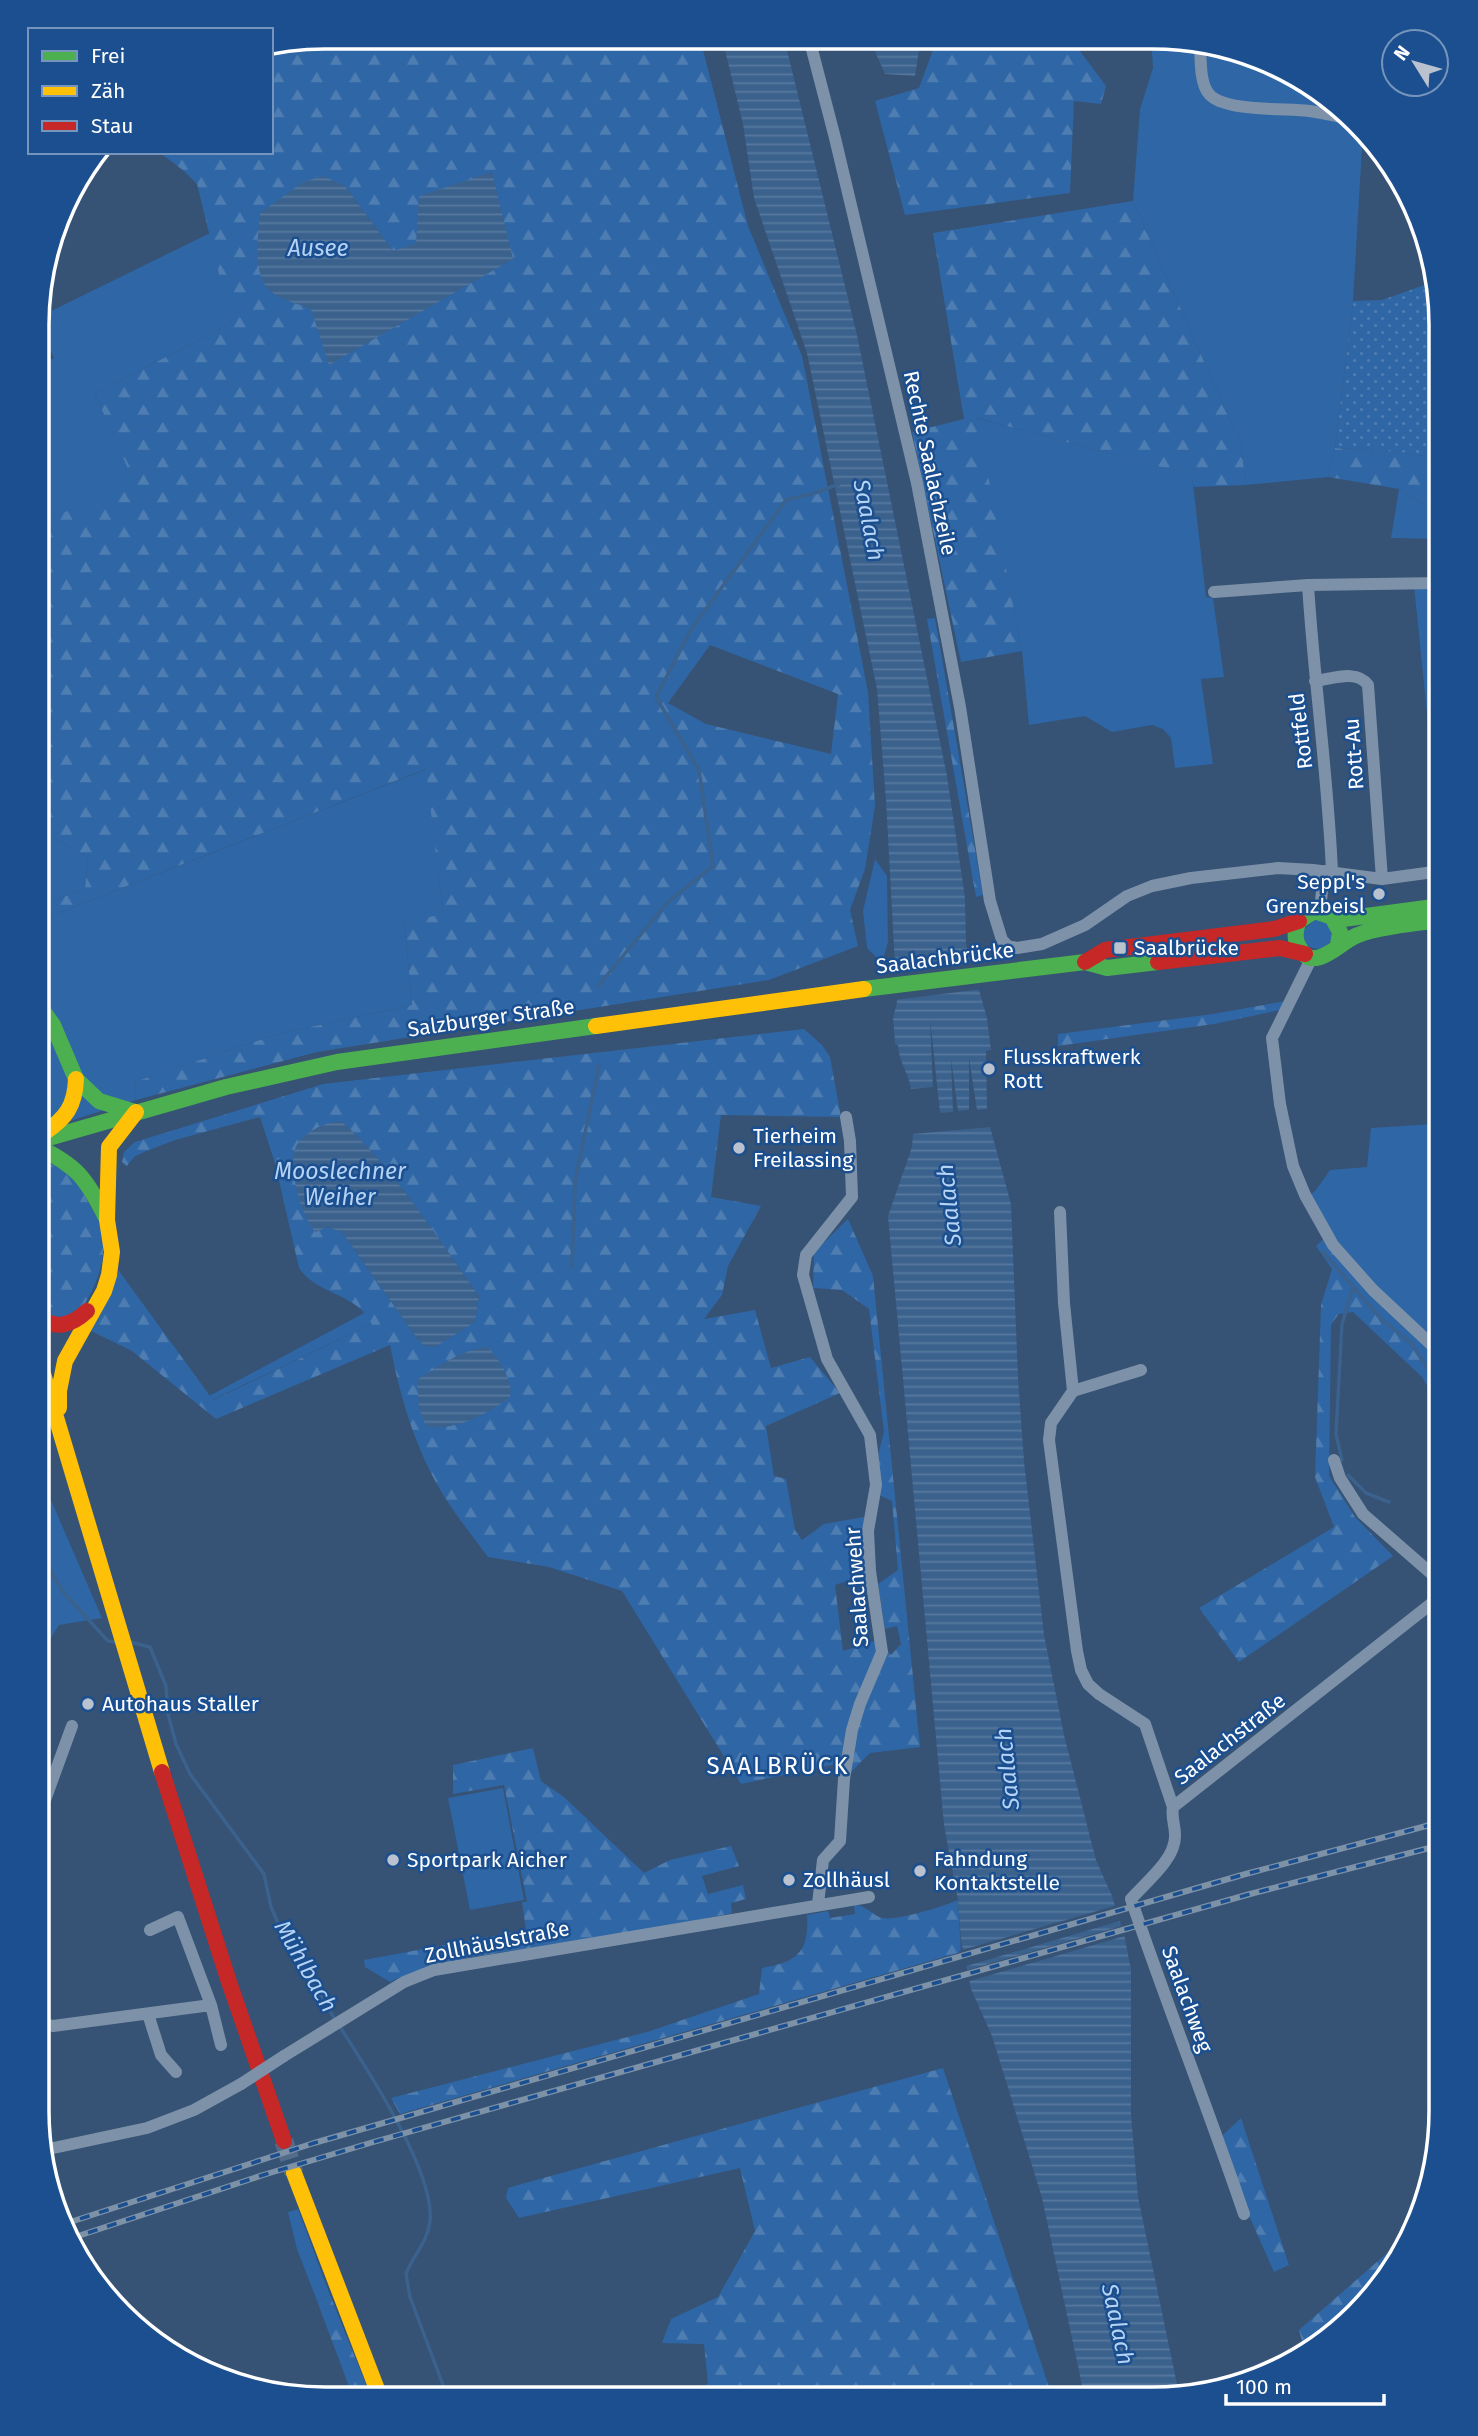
<svg xmlns="http://www.w3.org/2000/svg" width="1478" height="2436" font-family="'Fira Sans',sans-serif">
<style>
.green{fill:#2f66a5}
.forest{fill:url(#forest-firs);fill-rule:evenodd}
.park{fill:url(#park-dots)}
.water{fill:url(#water-rules)}
.pier{fill:#365274}
.lines{fill:none;stroke-linecap:round;stroke-linejoin:round}
.stream{stroke:#3b618d;stroke-width:3.5}
.primary-tunnel{stroke:#546c89;stroke-width:19;stroke-dasharray:19 10;stroke-linecap:butt}
.street{stroke:#7d92a8;stroke-width:12}
.fast{stroke:#4caf50;stroke-width:16}
.slow{stroke:#ffc107;stroke-width:16}
.jam{stroke:#c62828;stroke-width:16}
.rail-casing{stroke:#7e92a7;stroke-width:6}
.rail{stroke:#1b4f8f;stroke-width:3.5;stroke-dasharray:10;stroke-linecap:butt}
.street-bridge{stroke:#7d92a8;stroke-width:12}
.poi-dot{fill:#b9c2ce;stroke:#1b4f8f;stroke-width:2.5}
.labels{text-anchor:middle;stroke-width:5;stroke-linejoin:round;paint-order:stroke}
.street-label{font-size:21px;fill:#fff;stroke:#1b4f8f}
.poi-label{font-size:21px;fill:#fff;stroke:#1b4f8f;text-anchor:start}
.water-label{font-size:23px;font-style:italic;fill:#b5d3f5;stroke:#1b4f8f}
.quarter-label{font-size:24px;letter-spacing:2px;fill:#fff;stroke:#1b4f8f}
.rim{fill:none;stroke:#fff;stroke-width:3.5}
</style>
<defs>
<pattern id="forest-firs" width="22" height="20" patternUnits="userSpaceOnUse" patternTransform="scale(1.75)"><rect width="22" height="20" fill="#2f66a5"/><path d="M5 1l3.5 6h-7zM16 11l3.5 6h-7z" fill="#4e7db2"/></pattern>
<pattern id="park-dots" width="8" height="8" patternUnits="userSpaceOnUse" patternTransform="scale(1.75)"><rect width="8" height="8" fill="#2f66a5"/><path d="M2 2h.1M6 6h.1" fill="none" stroke="#4e7db2" stroke-width="1.8" stroke-linecap="round"/></pattern>
<pattern id="water-rules" width="6" height="5" patternUnits="userSpaceOnUse" patternTransform="scale(1.75)"><rect width="6" height="5" fill="#3b618d"/><path d="M0 2.5h6" fill="none" stroke="#58799e"/></pattern>
</defs>
<rect width="100%" height="100%" fill="#365274"/>
<!-- green -->
<path class="green" d="M1151,39H1191L1264,59L1329,97L1363,131L1353,301L1335,448L1328,477L1246,485L1241,445L1133,201L1140,109L1153,68Z
M210,233L231,323L95,394L137,488L39,521V365L54,358L39,326V317Z
M976,418L1192,475L1206,597L1213,598L1224,677L1201,679L1213,764L1175,768L1171,738L1163,729L1152,725L1112,732L1085,716L1029,725L1022,651Z
M1399,489L1441,515V539L1391,538Z
M1414,586H1441V714L1429,733Z
M427,769L443,916L404,920L412,1005L278,1034L134,1082L136,1100L38,1131V921Z
M38,828L88,858L85,889L38,906Z
M875,859L887,876L888,942L882,963L867,948L863,911Z
M1316,919L1330,925L1332,940C1323,950 1317,951 1306,945L1302,931Z
M1435,1124L1434,1236L1441,1233V1364L1400,1319L1304,1201L1316,1190L1330,1170L1367,1167L1371,1128Z
M366,1312L372,1324L212,1400L209,1396Z
M38,1470L102,1618L59,1625L37,1660Z
M503,1788L524,1900L470,1910L448,1798Z
M298,2209L330,2295L317,2301L297,2249L288,2212Z"/>
<!-- forest -->
<path class="forest" d="M325,37L700,38L748,226L802,356L868,692L875,806L865,869L850,910L858,946L769,980L317,1052L136,1100L134,1082L278,1034L412,1005L404,920L443,915L426,769L38,921V906L85,889L88,858L38,828L39,521L136,487L95,394L231,323L197,184L184,171L159,152H271V47ZM345,186L393,251L416,244L311,309L272,293ZM710,645L838,694L831,754L706,724L668,703Z
M937,39H1071L1106,86L1101,104L1074,101L1070,193L905,215L875,101L919,88Z
M1133,201L1241,445L1246,485L1194,487L1191,475L977,418L1022,651L961,662L912,432L964,419L933,233Z
M1335,448L1401,452L1441,459V515L1399,489L1328,477Z
M935,618L983,895L976,897L927,619Z
M1286,1001L1280,1010L1214,1024L1058,1046V1034L1213,1014Z
M804,1029L822,1045L830,1057L841,1117L721,1115L711,1197L761,1206L728,1266L722,1295L704,1319L755,1310L771,1368L810,1357L840,1393L766,1426L774,1476L786,1479L795,1530L802,1540L824,1524L864,1517L866,1574L835,1585L843,1651L878,1640L891,1655L901,1644L897,1626L885,1629L878,1584L898,1570L892,1501L869,1490L884,1432L869,1309L842,1290L813,1288L814,1252L848,1219L873,1276L920,1747L870,1753L844,1779L846,1762L741,1784L622,1591L549,1567L488,1557C473,1537 457,1517 444,1496C416,1451 400,1397 390,1345L216,1419L132,1351L89,1330L119,1271L213,1400L372,1324C357,1293 317,1295 299,1268L275,1163L260,1117L175,1140L144,1152L134,1157L127,1166L122,1162L124,1152L135,1142L323,1084ZM341,1121C396,1171 436,1236 479,1296L475,1322L419,1341L342,1232L327,1227L321,1229Z
M58,1161C75,1173 78,1182 87,1200C91,1208 97,1217 100,1225C110,1256 96,1288 79,1313L56,1318L43,1312L38,1304V1170Z
M1326,1237L1423,1341L1441,1364V1409L1422,1377L1353,1312L1339,1314L1331,1324L1329,1476L1355,1517L1393,1556L1239,1662L1199,1608L1334,1527L1315,1477L1321,1305L1332,1269L1316,1246Z
M533,1748L541,1781L564,1797L644,1873L670,1860L731,1846L739,1866L702,1876L708,1894L743,1885L746,1899L731,1903L732,1913L670,1926L466,1958C442,1970 414,1969 390,1982L365,1967L364,1960L526,1930L522,1902H527L504,1785L453,1794V1765Z
M958,1900L961,1952L400,2114L391,2098L647,2032L759,1994L762,1968C798,1962 809,1952 807,1915L828,1911L830,1918L855,1914L854,1905C866,1904 872,1916 883,1918C896,1921 945,1906 958,1900Z
M943,2068L1053,2399L663,2398L708,2384L704,2344L662,2343L671,2319L718,2297L755,2231L740,2168L519,2218L506,2198L508,2188L518,2185Z
M1241,2118L1289,2265L1274,2272L1247,2211L1221,2137Z
M1410,2233C1401,2250 1393,2270 1382,2286C1367,2307 1328,2340 1305,2353L1299,2330Z
M330,2295L371,2397H353L317,2301Z"/>
<!-- park -->
<path class="park" d="M1433,282L1441,325V459L1401,452L1335,448L1353,301L1382,300Z"/>
<!-- water -->
<path class="water" d="M722,38H784L857,335L947,776L965,898L966,944L987,1018L991,1050L986,1051L987,1109L977,1110L969,1058V1110L958,1111L951,1059L953,1112L940,1113L930,1019L933,1087L911,1089C909,1074 898,1060 898,1045L895,1044L893,1017L897,1003L886,800L877,689L807,353L754,198L743,124Z
M869,38H921L915,76L885,74Z
M492,172L513,259L329,365L311,309C299,304 285,301 274,294C251,280 258,236 260,213L303,182L323,176L345,186L393,251L416,243L419,196Z
M341,1121C396,1171 436,1236 479,1296L475,1322L435,1347H427L419,1341L342,1232L327,1227L316,1232C301,1219 285,1159 298,1143C310,1129 324,1123 341,1121Z
M990,1127L1011,1204L1018,1378L1024,1461L1044,1635L1064,1735L1096,1860L1112,1896L1124,1934L1131,1969V2115L1138,2197L1179,2394L1153,2399H1085L1042,2198L992,2036L971,1989L961,1940L958,1900L944,1825L888,1216L912,1147L913,1134Z
M487,1347C498,1357 514,1381 510,1397C488,1414 454,1432 426,1426L419,1409L417,1380C439,1366 461,1350 487,1347Z"/>
<!-- pier -->
<path class="pier" d="M974,959L982,989L893,1000L892,969Z
M1118,1905L1123,1920L963,1967L959,1951Z
M1125,1925L1128,1935L966,1982L964,1971Z"/>
<g class="lines">
<!-- stream -->
<path class="stream" d="M815,493L839,484
M598,986L667,903L713,866L699,770L656,697L692,628L786,500L811,494
M1323,1252L1382,1320L1411,1343L1441,1389
M572,1267L575,1182L599,1065
M1342,1460L1336,1434L1342,1324L1353,1287
M1348,1475L1366,1493L1389,1502
M37,1549L64,1593L108,1641L116,1642
M130,1642L150,1647L166,1686L168,1714L176,1744L190,1774L264,1874L271,1907L281,1930L336,2021
M340,2027C367,2069 435,2172 430,2221C428,2242 413,2255 406,2274L410,2297L443,2385L450,2397"/>
<!-- primary-tunnel -->
<path class="primary-tunnel" d="M284,2141L294,2173"/>
<!-- street -->
<path class="street" d="M809,38L835,138L917,483L960,707L990,901L1002,940L1008,946L1017,948L1042,944L1085,925L1127,896L1152,886L1191,878L1278,868L1313,870L1382,879L1441,871
M1200,42C1201,57 1199,82 1209,94C1224,112 1286,108 1309,111C1323,113 1337,116 1351,119
M1308,585C1314,681 1328,776 1332,872
M1214,592L1308,585L1441,583
M1315,681C1332,679 1357,669 1368,685L1382,879
M1320,911L1324,871
M1312,957L1272,1038L1280,1104L1293,1166L1305,1195L1333,1245L1373,1290L1436,1349L1441,1358
M1060,1212L1064,1303L1073,1391L1051,1423L1049,1440L1077,1651L1081,1670L1088,1684L1099,1694L1145,1724L1173,1807C1171,1818 1175,1824 1175,1835C1176,1859 1146,1882 1131,1899C1167,2005 1208,2108 1244,2214
M1073,1391L1141,1370
M1334,1460L1340,1478L1363,1514L1441,1582
M1173,1807L1441,1596
M37,1822L72,1726
M818,1904L823,1860L840,1841L844,1779L852,1730L860,1704L882,1652L870,1571L868,1531L876,1485L870,1435L827,1359L803,1275L806,1255L852,1197L850,1141L846,1117
M150,1930L178,1917L211,2005L221,2045
M148,2014L161,2055L176,2072
M37,2022L53,2026L211,2005
M284,2056L404,1982L434,1970L869,1897
M44,2150L147,2128L194,2110L241,2084"/>
<!-- fast -->
<path class="fast" d="M1336,920L1441,906
M1338,945L1340,932L1332,917L1314,911L1299,921C1295,930 1294,939 1299,947C1312,972 1335,948 1350,939C1356,935 1363,933 1370,931C1393,925 1417,923 1441,920
M864,989L1085,962L1107,968L1158,962
M38,1004L53,1025L76,1079L99,1101L135,1112
M38,1141L226,1087L337,1062L596,1026
M38,1147C77,1166 86,1178 105,1216"/>
<!-- slow -->
<path class="slow" d="M596,1026L864,989
M44,1133C66,1118 75,1106 76,1079
M38,1357L162,1772
M59,1408V1391L65,1361L104,1291L109,1275L112,1252L107,1220L109,1147L136,1112
M294,2173L380,2397"/>
<!-- jam -->
<path class="jam" d="M1085,962L1105,950L1274,929L1299,921
M1158,962L1280,948L1305,954
M38,1316C55,1331 72,1325 87,1311
M162,1772L229,1982L284,2141"/>
<!-- rail casing -->
<g class="rail-casing">
<path id="rail" d="M61,2225L314,2143L1242,1875L1441,1822
M69,2239L263,2175L370,2143L1250,1894L1441,1845"/>
</g>
<!-- rail -->
<use href="#rail" class="rail"/>
<!-- street-bridge -->
<path class="street-bridge" d="M241,2084L284,2056"/>
</g>
<!-- markers -->
<g class="poi-dot">
<circle cx="1379" cy="894" r="7"/>
<rect x="1113" y="941" width="14" height="14" rx="3.5"/>
<circle cx="989" cy="1069" r="7"/>
<circle cx="739" cy="1148" r="7"/>
<circle cx="88" cy="1704" r="7"/>
<circle cx="393" cy="1860" r="7"/>
<circle cx="920" cy="1871" r="7"/>
<circle cx="789" cy="1880" r="7"/>
</g>
<g class="labels">
<!-- street labels -->
<g class="street-label">
<text transform="translate(930 463) rotate(78)" y="7">Rechte Saalachzeile</text>
<text transform="translate(1301 731) rotate(-97)" y="7">Rottfeld</text>
<text transform="translate(1354 754) rotate(-94)" y="7">Rott-Au</text>
<text transform="translate(945 958) rotate(-7)" y="7">Saalachbrücke</text>
<text transform="translate(491 1018) rotate(-8)" y="7">Salzburger Straße</text>
<text transform="translate(857 1587) rotate(-94)" y="7">Saalachwehr</text>
<text transform="translate(1230 1739) rotate(-38)" y="7">Saalachstraße</text>
<text transform="translate(497 1942) rotate(-11)" y="7">Zollhäuslstraße</text>
<text transform="translate(1187 1999) rotate(70)" y="7">Saalachweg</text>
</g>
<!-- poi labels -->
<g class="poi-label">
<text x="1365" y="889" text-anchor="end">Seppl's<tspan x="1365" dy="24">Grenzbeisl</tspan></text>
<text x="1134" y="955">Saalbrücke</text>
<text x="1003" y="1064">Flusskraftwerk<tspan x="1003" dy="24">Rott</tspan></text>
<text x="753" y="1143">Tierheim<tspan x="753" dy="24">Freilassing</tspan></text>
<text x="102" y="1711">Autohaus Staller</text>
<text x="934" y="1866">Fahndung<tspan x="934" dy="24">Kontaktstelle</tspan></text>
<text x="407" y="1867">Sportpark Aicher</text>
<text x="803" y="1887">Zollhäusl</text>
</g>
<!-- water labels -->
<g class="water-label">
<text x="318" y="256">Ausee</text>
<text transform="translate(869 520) rotate(79)" y="8">Saalach</text>
<text x="340" y="1179">Mooslechner<tspan x="340" dy="26">Weiher</tspan></text>
<text transform="translate(949 1205) rotate(-96)" y="8">Saalach</text>
<text transform="translate(1007 1769) rotate(-96)" y="8">Saalach</text>
<text transform="translate(306 1966) rotate(60)" y="8">Mühlbach</text>
<text transform="translate(1118 2324) rotate(78)" y="8">Saalach</text>
</g>
<!-- quarter labels -->
<g class="quarter-label">
<text x="778" y="1774">SAALBRÜCK</text>
</g>
</g>
<!-- crop -->
<path d="M0 0H1478V2436H0ZM325 49H1153A276 276 0 0 1 1429 325V2111A276 276 0 0 1 1153 2387H325A276 276 0 0 1 49 2111V325A276 276 0 0 1 325 49Z" fill="#1b4f8f" fill-rule="evenodd"/>
<path class="rim" d="M325 49H1153A276 276 0 0 1 1429 325V2111A276 276 0 0 1 1153 2387H325A276 276 0 0 1 49 2111V325A276 276 0 0 1 325 49Z"/>
<!-- legend -->
<rect x="28" y="28" width="245" height="126" fill="#1b4f8f" stroke="#7695bc" stroke-width="2"/>
<rect x="42" y="51" width="35" height="10" fill="#4caf50" stroke="#7695bc" stroke-width="2"/>
<text x="91" y="63" font-size="21" fill="#ffffff">Frei</text>
<rect x="42" y="86" width="35" height="10" fill="#ffc107" stroke="#7695bc" stroke-width="2"/>
<text x="91" y="98" font-size="21" fill="#ffffff">Zäh</text>
<rect x="42" y="121" width="35" height="10" fill="#c62828" stroke="#7695bc" stroke-width="2"/>
<text x="91" y="133" font-size="21" fill="#ffffff">Stau</text>
<!-- north arrow -->
<g transform="translate(1415 63) rotate(307)"><circle r="33" fill="#1b4f8f" stroke="#7695bc" stroke-width="2"/>
<path d="M0-5L12 26L0 18L-12 26Z" fill="#b9c2ce"/>
<text y="-10" font-size="19" font-weight="bold" text-anchor="middle" fill="#ffffff">N</text>
</g>
<!-- scale -->
<path d="M1226 2394v10h158v-10" fill="none" stroke="#ffffff" stroke-width="3.5"/>
<text x="1236" y="2394" font-size="21" fill="#ffffff" stroke="#1b4f8f" stroke-width="5" paint-order="stroke">100 m</text>
</svg>
